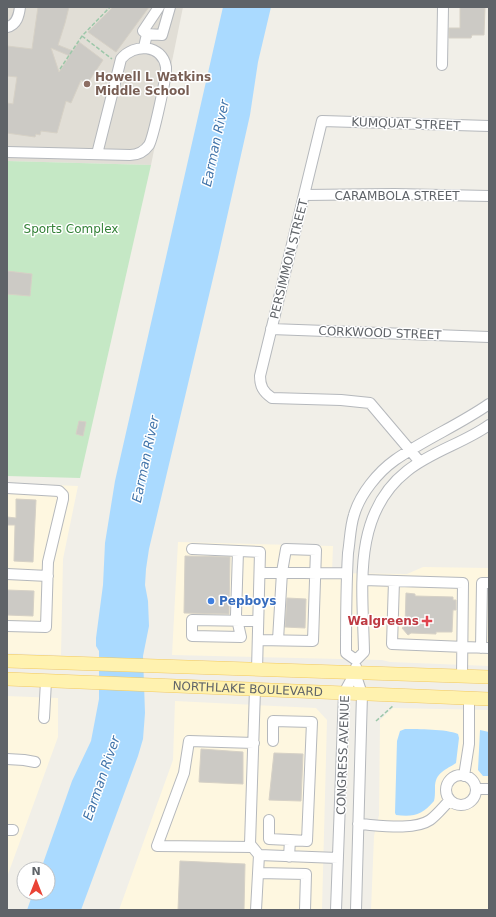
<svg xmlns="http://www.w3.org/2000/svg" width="496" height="917" font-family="'DejaVu Sans',sans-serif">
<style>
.commercial{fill:#fef7e0}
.education{fill:#e1ded6}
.green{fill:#c5e8c5}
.water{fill:#aadaff}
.building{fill:#cccac5;stroke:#d6d1c6;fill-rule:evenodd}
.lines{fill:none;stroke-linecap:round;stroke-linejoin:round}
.minor-casing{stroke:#b5b8bc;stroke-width:12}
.major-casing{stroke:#f2c960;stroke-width:14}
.path{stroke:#9cc7a9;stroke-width:1.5;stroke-dasharray:4 2;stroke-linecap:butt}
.minor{stroke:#fff;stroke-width:10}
.major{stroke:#fff2af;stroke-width:13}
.education-dot{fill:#8d6e63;stroke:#fff;stroke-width:1.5}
.shop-dot{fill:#3f7fe0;stroke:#fff;stroke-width:1.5}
.health-dot{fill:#e0444e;stroke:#fff;stroke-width:1.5}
.labels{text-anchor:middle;stroke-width:3;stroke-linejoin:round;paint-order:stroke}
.education-label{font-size:12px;font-weight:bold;fill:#785e54;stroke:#fff;text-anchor:start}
.street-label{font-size:12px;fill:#5f6368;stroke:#fff}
.park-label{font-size:12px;fill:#348238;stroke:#fff}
.shop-label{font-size:12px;font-weight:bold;fill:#366cbe;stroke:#fff;text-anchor:start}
.health-label{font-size:12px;font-weight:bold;fill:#be3a42;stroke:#fff;text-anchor:end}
.water-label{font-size:13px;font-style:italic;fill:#4174aa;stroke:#fff}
</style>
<rect width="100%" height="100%" fill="#f1efe8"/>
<!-- commercial -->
<path class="commercial" d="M7,483L78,486L63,559L61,655L7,653Z
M178,542L333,546L332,573L407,574L423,567L489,568V666L390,662L382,660L172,655Z
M7,696L58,698V737L7,877Z
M175,701L316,708L327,720L322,910H119L173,760Z
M393,708L489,710V910H371L374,836L379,815L380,720Z"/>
<!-- education -->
<path class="education" d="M7,7H183L151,165L7,161Z"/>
<!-- green -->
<path class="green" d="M7,161L151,165L80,478L7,476Z"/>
<!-- water -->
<path class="water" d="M223,7H271L258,62L250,115L218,257L149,549L146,569L145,585L148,601L149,626L143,656L145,713L143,739L138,756L81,910H27L33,893H48V869H41L72,781L91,741L99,699V651L96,646V638L103,585L105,543L115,481Z
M405,729C418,729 446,729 458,734L459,738L456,763C446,770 435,772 435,788C435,793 435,797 434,801C422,815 414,817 396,815L395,813L397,741L400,731Z
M480,730L489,732V776H483L478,770Z"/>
<!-- building -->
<path class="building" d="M38,7H69L65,23L58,45L73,51L79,42L103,60L87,84L81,80L71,103L66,101L57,133L41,131L40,135L36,134L35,137L7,133V103L13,104L17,77L7,76V46L32,49ZM51,48L70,56L59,72Z
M113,7H149L116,52L88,32Z
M460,7H485L484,35H472L471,38H449V28H460Z
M7,271L32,274L30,296L7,294Z
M79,421L86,422L83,436L76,434Z
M16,499L36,500L33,562L14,561L15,525H7V517L16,518Z
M185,556L230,557L229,614L184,613Z
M7,590L34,591L33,616L7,615Z
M406,593L415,594V596L453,597V600H456V610H453L452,632H436V634L411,633L408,635L402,628L405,626Z
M287,598L306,599L305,628L285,627Z
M201,749L243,752V784L199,782Z
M274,753L303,754L301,801L269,800Z
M180,861L245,864L244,910H178Z"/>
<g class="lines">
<!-- minor casing -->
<g class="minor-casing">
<path id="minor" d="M7,27C17,25 19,15 20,7
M147,34L162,35L170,7
M144,47L147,34L143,31L159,7
M442,65L443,7
M7,152L130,155C138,155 144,152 149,145C153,138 167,76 166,67C162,44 134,43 121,59L97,154
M304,195L394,194L489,196
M271,329L489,337
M489,404C459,425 425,439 395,460C378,472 360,494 354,515C350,527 350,541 348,553C346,587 346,620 346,653L356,660L364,652C363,589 351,515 407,471C432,451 464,443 489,425
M420,462L370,403L341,400L272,398C263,392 260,386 260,376L322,121L489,126
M7,488L59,491L63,495V499L48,562L46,627L7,626
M192,549L260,552L257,670
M238,551L236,615L241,637L192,636V620L258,621
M260,573C289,572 318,574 347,573
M7,574L48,576
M363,580L463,583L462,676
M394,581L392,644L489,648
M258,640L313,641L316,550L286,549L282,572L278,640
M481,648L482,583H489
M356,667L355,673L362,694L356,910
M255,689L250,844L259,855L256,910
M44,718L46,681
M273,741V721L312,722L307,841L290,840L289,857
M7,759L24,760L35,762
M446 790a15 15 0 1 1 30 0a15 15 0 1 1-30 0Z
M464,776L469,744V698
M476,789H489
M269,820V839L290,840
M358,824C377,825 414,831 430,820C437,815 444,806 450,800
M7,830H13
M252,847L157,846L184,773L189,741L254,743
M259,855L338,858
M258,873L306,874L305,910
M336,910L344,693L355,673"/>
</g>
<!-- major casing -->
<g class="major-casing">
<g id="major">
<path d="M7,661L489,677"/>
<path id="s1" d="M7,679L489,699"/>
</g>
</g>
<!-- path -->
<path class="path" d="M82,36L112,59
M60,69L82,36L110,7
M376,721L394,705"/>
<!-- minor -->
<use href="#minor" class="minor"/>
<!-- major -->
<use href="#major" class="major"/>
</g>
<!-- markers -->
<circle class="education-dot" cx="87" cy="84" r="4"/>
<circle class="shop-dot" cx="211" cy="601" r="4"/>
<path class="health-dot" d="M425 615h4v4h4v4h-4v4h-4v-4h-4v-4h4z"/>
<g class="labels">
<!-- education labels -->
<g class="education-label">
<text x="95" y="81">Howell L Watkins<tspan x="95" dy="14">Middle School</tspan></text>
</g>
<!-- street labels -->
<g class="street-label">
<text transform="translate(406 124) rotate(2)" y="4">KUMQUAT STREET</text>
<text x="397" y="200">CARAMBOLA STREET</text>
<text transform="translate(289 259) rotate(-76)" y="4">PERSIMMON STREET</text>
<text transform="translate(380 333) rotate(2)" y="4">CORKWOOD STREET</text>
<text dy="4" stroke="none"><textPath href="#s1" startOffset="241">NORTHLAKE BOULEVARD</textPath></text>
<text transform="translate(343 755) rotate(-88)" y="4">CONGRESS AVENUE</text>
</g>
<!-- park labels -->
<g class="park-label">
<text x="71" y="233">Sports Complex</text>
</g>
<!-- shop labels -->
<g class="shop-label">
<text x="219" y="605">Pepboys</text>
</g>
<!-- health labels -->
<g class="health-label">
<text x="419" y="625">Walgreens</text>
</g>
<!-- water labels -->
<g class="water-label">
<text transform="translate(215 143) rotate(-78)" y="5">Earman River</text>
<text transform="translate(145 459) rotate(-78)" y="5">Earman River</text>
<text transform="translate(101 778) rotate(-71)" y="5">Earman River</text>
</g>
</g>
<!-- border -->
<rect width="496" height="917" fill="none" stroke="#5f6368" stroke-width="16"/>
<!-- north arrow -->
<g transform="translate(36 881)"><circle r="19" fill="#ffffff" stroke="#bfc1c3"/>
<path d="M0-3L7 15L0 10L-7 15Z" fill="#ea4335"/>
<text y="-6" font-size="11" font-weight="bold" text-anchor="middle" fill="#5f6368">N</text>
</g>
</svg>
